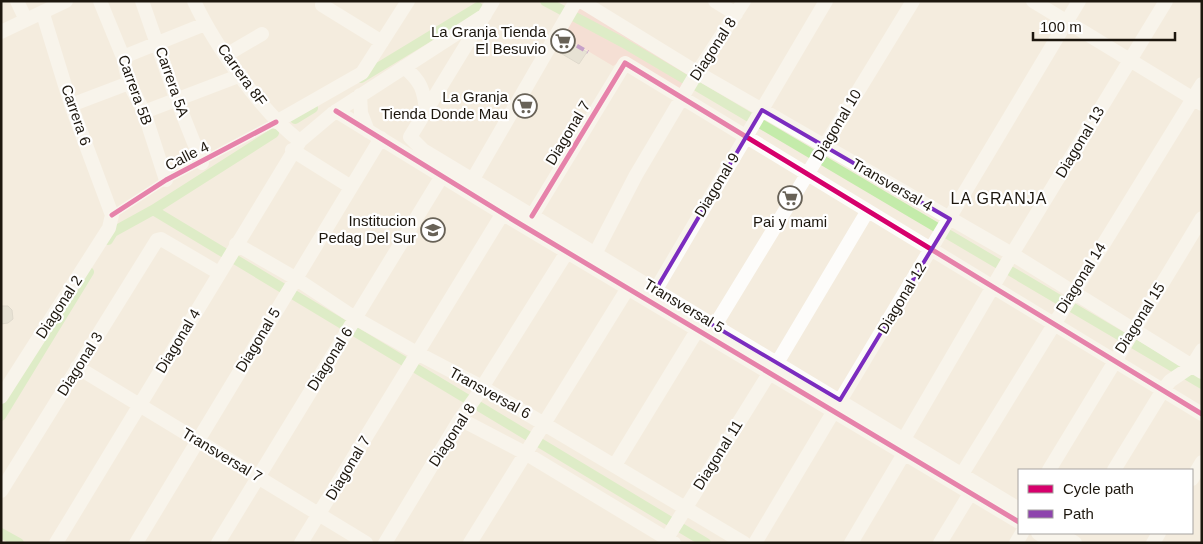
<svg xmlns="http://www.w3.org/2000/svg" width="1203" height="544" font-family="Arial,sans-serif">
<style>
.green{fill:#f7cfc7}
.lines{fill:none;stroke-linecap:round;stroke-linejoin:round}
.canal{stroke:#c4ebaa;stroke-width:10}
.building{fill:#d7d4c8;stroke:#c5c1b6}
.minor{stroke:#fdfcfa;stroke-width:14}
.quiet{stroke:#8e44ad;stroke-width:4;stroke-dasharray:8 4;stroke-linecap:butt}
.cycleway-casing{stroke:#fff;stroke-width:8}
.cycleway{stroke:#d6006c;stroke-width:5}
.marked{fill:none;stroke:#7b2cbf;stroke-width:4;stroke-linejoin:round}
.labels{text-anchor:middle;stroke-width:4.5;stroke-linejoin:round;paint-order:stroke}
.poi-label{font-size:15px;fill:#1d170e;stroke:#fff;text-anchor:end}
.street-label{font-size:15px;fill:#1d170e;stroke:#fff}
.neighbourhood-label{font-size:16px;letter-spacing:1px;fill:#1d170e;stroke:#fff}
</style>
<rect width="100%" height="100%" fill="#f4ecde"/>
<!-- green -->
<path class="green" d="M579,4L690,69L685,88L677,90L623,60L613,66L561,35Z"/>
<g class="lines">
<!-- canal -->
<path class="canal" d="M545,1L622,42L1202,384
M361,78L478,7
M295,119L313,108
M153,210L706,543
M108,240L113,232L153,210L274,133
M1,416L89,272
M1,533L19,543"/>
</g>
<!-- building -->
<path class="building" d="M564,39L587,52L579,64L557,51Z
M1,306H8L12,310L13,319L8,323L1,324Z"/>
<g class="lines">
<!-- minor -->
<path class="minor" d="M17,1L26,20
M100,1L123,57L129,83L144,112L166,180
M142,1L176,98L202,163
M194,1C214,44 262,113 300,141
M324,1L322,5L382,42
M581,1L698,73L1012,254L1202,372
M715,1L736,14
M1033,1L1202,104
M1,32L66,1
M226,55L262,34
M123,57L205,24
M404,67C421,81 424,90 426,111
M360,95L361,113L368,131
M71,105L129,83
M336,111L515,221L1019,522
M144,112L241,75
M276,122L362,73L408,1
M410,137L423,150L1019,509
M410,137L493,1
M292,150L351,187
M473,179L576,1
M532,216L625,63L1202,414
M236,244L295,278L355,318L417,353L482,387L744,543
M595,254L636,175L693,79L744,1
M655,291L826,1
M714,327L913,1
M777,363L867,212
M77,367L366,543
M1,397L109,228L112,215L71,105L43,14
M460,419L525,453L674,543
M904,439L1012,254L1166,1
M615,465L698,329
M1049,470L1202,218
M1114,470L1163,390L1170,381L1192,366L1202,350
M962,474L1202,84
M1192,479L1202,462
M1,491L157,240L161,239L219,273
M1038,533L1054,543
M1059,533L1075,543
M667,538L770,372
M56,543L300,141L332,114L485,15
M136,543L381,138
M218,543L442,176
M301,543L503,213
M385,543L460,419L476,397L567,252
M470,543L628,288
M755,543L1079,1
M851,543L905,452
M940,543L971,492
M1016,543L1022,533
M1153,543L1159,533"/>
<!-- quiet -->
<path class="quiet" d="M556,34L588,52"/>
<!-- cycleway casing -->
<g class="cycleway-casing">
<path id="cycleway" d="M336,111L515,221L1019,522
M112,215L166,180L276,122
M532,216L625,63L1202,414"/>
</g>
<!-- cycleway -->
<use href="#cycleway" class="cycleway"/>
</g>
<!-- marked area -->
<path d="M0 0H1203V544H0ZM762,110L950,219L840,400L655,291Z" fill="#f4ecde" fill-opacity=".55" fill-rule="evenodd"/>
<path class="marked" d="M762,110L950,219L840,400L655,291Z"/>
<!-- icons -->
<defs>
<g id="supermarket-ring" transform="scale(1.25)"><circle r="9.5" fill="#fff" stroke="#686257" stroke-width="1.5"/><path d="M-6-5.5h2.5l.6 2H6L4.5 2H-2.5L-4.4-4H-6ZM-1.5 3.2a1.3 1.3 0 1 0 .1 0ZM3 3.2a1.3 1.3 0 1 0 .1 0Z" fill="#686257"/></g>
<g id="school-ring" transform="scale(1.25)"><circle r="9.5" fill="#fff" stroke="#686257" stroke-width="1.5"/><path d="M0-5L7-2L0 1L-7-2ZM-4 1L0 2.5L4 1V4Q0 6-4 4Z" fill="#686257"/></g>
</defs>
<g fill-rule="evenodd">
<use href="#supermarket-ring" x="563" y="41"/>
<use href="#supermarket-ring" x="525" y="106"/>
<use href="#supermarket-ring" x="790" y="198"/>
<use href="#school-ring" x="433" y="230"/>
</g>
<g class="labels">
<!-- poi labels -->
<g class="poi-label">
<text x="546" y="37">La Granja Tienda<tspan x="546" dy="17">El Besuvio</tspan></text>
<text x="508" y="102">La Granja<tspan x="508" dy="17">Tienda Donde Mau</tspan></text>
<text x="416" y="226">Institucion<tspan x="416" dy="17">Pedag Del Sur</tspan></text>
<text x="790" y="227" text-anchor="middle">Pai y mami</text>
</g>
<!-- street labels -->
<g class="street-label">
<text transform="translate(713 49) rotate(-57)" y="5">Diagonal 8</text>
<text transform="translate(242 75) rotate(54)" y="5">Carrera 8F</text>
<text transform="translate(172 82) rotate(71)" y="5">Carrera 5A</text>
<text transform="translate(135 90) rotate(70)" y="5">Carrera 5B</text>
<text transform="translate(76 115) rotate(71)" y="5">Carrera 6</text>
<text transform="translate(837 125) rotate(-59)" y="5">Diagonal 10</text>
<text transform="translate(568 133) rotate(-59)" y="5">Diagonal 7</text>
<text transform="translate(1080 142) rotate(-59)" y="5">Diagonal 13</text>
<text transform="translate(187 156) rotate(-27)" y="5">Calle 4</text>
<text transform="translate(717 185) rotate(-59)" y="5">Diagonal 9</text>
<text transform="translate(892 185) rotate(30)" y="5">Transversal 4</text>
<text transform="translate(1081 278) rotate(-58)" y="5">Diagonal 14</text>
<text transform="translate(902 298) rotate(-59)" y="5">Diagonal 12</text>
<text transform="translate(684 306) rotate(31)" y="5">Transversal 5</text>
<text transform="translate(59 307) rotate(-57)" y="5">Diagonal 2</text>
<text transform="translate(1140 318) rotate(-58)" y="5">Diagonal 15</text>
<text transform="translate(258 340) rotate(-59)" y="5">Diagonal 5</text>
<text transform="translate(178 341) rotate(-59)" y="5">Diagonal 4</text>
<text transform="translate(330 359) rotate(-58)" y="5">Diagonal 6</text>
<text transform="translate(80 364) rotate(-58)" y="5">Diagonal 3</text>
<text transform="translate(490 393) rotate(29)" y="5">Transversal 6</text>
<text transform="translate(452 435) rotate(-57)" y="5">Diagonal 8</text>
<text transform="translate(222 455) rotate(31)" y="5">Transversal 7</text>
<text transform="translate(718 455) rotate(-58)" y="5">Diagonal 11</text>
<text transform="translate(348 468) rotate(-59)" y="5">Diagonal 7</text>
</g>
<!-- neighbourhood labels -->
<g class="neighbourhood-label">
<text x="999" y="204">LA GRANJA</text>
</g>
</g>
<!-- border -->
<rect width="1203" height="544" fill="none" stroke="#1d170e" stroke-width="5"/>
<!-- legend -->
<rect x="1018" y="469" width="175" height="65" fill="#ffffff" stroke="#a5a29f"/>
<rect x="1028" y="485" width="25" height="8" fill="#d6006c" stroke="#a5a29f"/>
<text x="1063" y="494" font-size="15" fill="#1d170e">Cycle path</text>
<rect x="1028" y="510" width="25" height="8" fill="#8e44ad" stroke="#a5a29f"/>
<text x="1063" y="519" font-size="15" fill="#1d170e">Path</text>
<!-- scale -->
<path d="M1033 32v8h142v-8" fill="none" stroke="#1d170e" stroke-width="2.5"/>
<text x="1040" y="32" font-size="15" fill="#1d170e" stroke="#ffffff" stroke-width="4" paint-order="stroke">100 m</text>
</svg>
